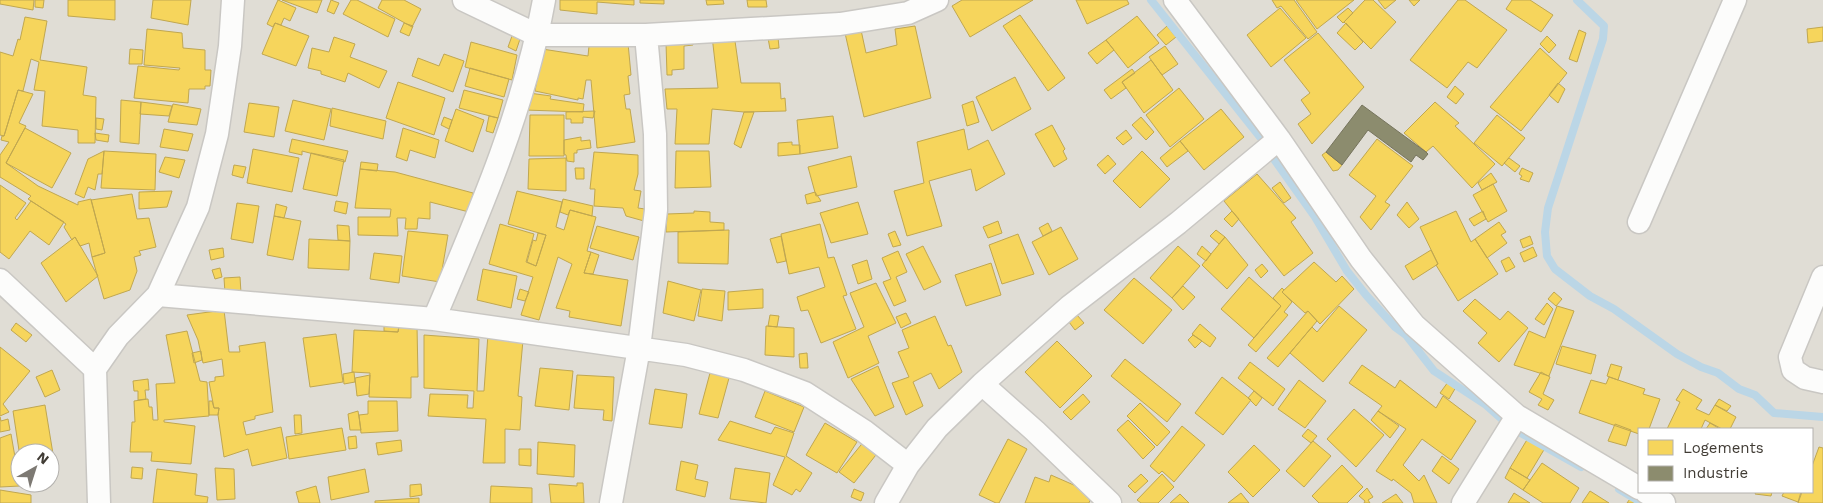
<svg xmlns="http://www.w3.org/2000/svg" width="1823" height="503" font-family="'Work Sans',sans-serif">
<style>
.residential{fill:#e0ddd5;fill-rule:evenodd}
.homes{fill:#f6d55c;stroke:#c0a750}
.industry{fill:#8c8c6e;stroke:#76745d}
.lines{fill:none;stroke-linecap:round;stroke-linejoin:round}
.stream{stroke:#bbd6e6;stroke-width:8}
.street-casing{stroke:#c9c7c3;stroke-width:25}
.street{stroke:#fcfcfb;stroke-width:22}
</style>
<rect width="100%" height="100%" fill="#ecebe7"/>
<!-- residential -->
<path class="residential" d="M0,0H1823V503H0ZM1639,429H1812V492H1639ZM20,453H50V483H20Z"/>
<!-- homes -->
<path class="homes" d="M0,0H34L33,10L0,4Z
M35,0H44L43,8L35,7Z
M68,0H115V20L68,16Z
M153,0H191L188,25L151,18Z
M278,0L296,8L290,21L284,18L281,25L275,23L273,27L267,24Z
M282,0H322L317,13Z
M331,0L339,3L334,14L327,11Z
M351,0H357L395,19L388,37L343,14Z
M382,0H404L421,9L412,27L378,8Z
M560,0H634V5L597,2V14L560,10Z
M640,0H664V4L640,3Z
M706,0H723L724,4L707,5Z
M747,0H766L767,7H748Z
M962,0H1033L970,37L952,6Z
M1076,0H1127L1129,4L1087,24Z
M1272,0H1294L1317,32L1308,39L1281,6L1277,8Z
M1296,0H1354L1317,29Z
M1365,0H1373L1396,22L1371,49L1344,22Z
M1378,0H1396L1385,9Z
M1409,0H1420L1414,6Z
M1458,0H1465L1507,30L1477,68L1468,62L1447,88L1410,60Z
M1512,0H1530L1553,15L1541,32L1506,9Z
M1280,8L1306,38L1271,67L1247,35Z
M1348,8L1353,13L1343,23L1337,17Z
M1020,15L1065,78L1048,91L1003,26Z
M1137,16L1159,43L1128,68L1106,40Z
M25,17L47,21L40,60L87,67L83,95L96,97L95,143H78V130L42,126L45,91L34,90L39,62L31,59L23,91L18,90L4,136L0,135V52L13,56L18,39L20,40Z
M275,23L309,36L296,66L262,54Z
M404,23L413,26L409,36L400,32Z
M1346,23L1363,42L1355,50L1337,33Z
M915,26L931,98L864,117L845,33L861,30L866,53L897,45L895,29Z
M1167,26L1176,37L1166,45L1157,35Z
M1823,27V41L1808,43L1807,29Z
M147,29L182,33L183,48L205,50V70H211L210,86H205V89H189L188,103L134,98L138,66L179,70L180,68L144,65Z
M1579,30L1586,33L1577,62L1569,59Z
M1318,33L1364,87L1312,144L1298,124L1311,114L1301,100L1310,93L1284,60Z
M734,34L741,83H780L781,99L785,98L786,111L744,112L712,109L709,144H675L677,109H667L665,89L718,88L712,36Z
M512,36L520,39L516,51L508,47Z
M692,36L693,45L684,46V69L672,70V75H667L666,43Z
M1547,36L1556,45L1549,53L1540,44Z
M334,37L355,44L350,57L387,71L379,88L348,73L345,82L321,74V71L308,68L312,48L329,52Z
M778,37L779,48L770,49L768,38Z
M1106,40L1114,50L1097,64L1088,53Z
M471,42L517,55L512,80L465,67Z
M628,43L631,75L628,76L630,94L624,95L626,109H630L635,142L597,148L591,80H586L583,99L578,98V100L535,91L542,49L588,56L589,46Z
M1165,46L1178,64L1162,75L1149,57Z
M1540,48L1567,73L1521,131L1490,107Z
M130,49L143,50L142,64H129Z
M444,54L464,61L453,92L412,76L418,58L439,66Z
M1151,60L1173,90L1144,113L1122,82Z
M470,68L509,79L504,97L465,86Z
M1132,69L1135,73L1122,82L1126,88L1111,99L1104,90Z
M1015,77L1031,109L992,131L976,97Z
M398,82L445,98L434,135L386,118Z
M1558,83L1565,89L1558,103L1549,95Z
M1455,86L1464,94L1456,104L1447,97Z
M1179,88L1204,119L1170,147L1146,115Z
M18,90L33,94L19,123L26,126L6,163L38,186L78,205V202L91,199L105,253L92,257L89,243L80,246L75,237L72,240L64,227L66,224L28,199L31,196L0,177V155L9,142L1,140L2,136H4Z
M464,90L503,100L498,118L459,108Z
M529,93L551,96L550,99L584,104L583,112L525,110Z
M121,100L141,102L139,144L120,142Z
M293,100L331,109L324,140L285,131Z
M973,101L979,122L967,126L962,105Z
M141,102L172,106L169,116L140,114Z
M1435,102L1459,123L1455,126L1495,164L1472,188L1433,146L1426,152L1404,133Z
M249,103L279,107L274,137L244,132Z
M173,104L201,109L197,125L168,122Z
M332,108L386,121L383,139L330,126Z
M456,109L484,120L473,152L445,141Z
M1221,109L1244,137L1204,170L1180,141Z
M595,111L593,118L583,117V123H571V119H566V112Z
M744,112H754L741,148L734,144Z
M530,115H564V156H529Z
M1497,115L1525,138L1502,166L1474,143Z
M489,116L498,118L493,133L486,131Z
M833,116L838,148L800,154L797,120Z
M444,117L452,120L449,129L441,125Z
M1141,117L1154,132L1146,140L1132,125Z
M96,118L104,119L102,130L96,129Z
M1052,125L1065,149L1063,151L1067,159L1054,167L1035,134Z
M25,128L71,153L52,188L6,163Z
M403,128L439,140L435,158L410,150L407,161L396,157Z
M164,129L193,134L188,151L160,147Z
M964,129L968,150L988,140L1005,174L976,191L971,169L929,181L942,226L907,236L894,191L924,183L917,142Z
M1126,130L1132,138L1123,145L1116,138Z
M95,133L109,135L108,142L96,140Z
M581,137V141L590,140L591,148L577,150V153H574V162L567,161L566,155L564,154V140Z
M292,139L348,151L345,162L302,151V155L289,152Z
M1377,139L1413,166L1385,202L1390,205L1371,230L1360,217L1376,196L1349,175Z
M1180,141L1188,151L1167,167L1160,158Z
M792,142V145H800V154L778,156V143Z
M253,149L299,158L292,192L247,183Z
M104,151L156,154L155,190L101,188Z
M104,151L102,174H98L95,190L88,187L84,198L75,194L88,159Z
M676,151H709L711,187L675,188Z
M1142,151L1170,179L1140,208L1113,181Z
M594,152L638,155V174L634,190L641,191L638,208L645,209L644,221L626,216L623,208L594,206L595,189H590Z
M1326,152L1342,165L1338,170L1333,171L1322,155Z
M311,153L344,160L337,196L303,189Z
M1108,155L1116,164L1105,174L1097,165Z
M851,156L857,187L816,196L808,167Z
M165,157L185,160L179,178L159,172Z
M566,158V191L528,189L529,159Z
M1509,158L1520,166L1515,172L1504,163Z
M361,162L378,164L377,171L360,169Z
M234,165L246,167L243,178L232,175Z
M575,168H584V179H576Z
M1522,168L1533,173L1529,182L1520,179L1522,176L1519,174Z
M360,169L395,172L473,193L469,212L430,202V219L418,218L417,229H405L406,218H397L398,236L358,235V217H390L391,209L355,208Z
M1491,173L1497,182L1482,190L1478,183Z
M1257,174L1296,218L1291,222L1313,253L1284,276L1224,201Z
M1280,182L1291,198L1284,203L1272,188Z
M1493,184L1507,211L1488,222L1473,195Z
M0,185L26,203L15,218L17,220L31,201L64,222L49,245L30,231L9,259L0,252Z
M172,191L167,207L139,209V192Z
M517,191L562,202L556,227L564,230L570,210L596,217L587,251L591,252L584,273L628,280L621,326L569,317L570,311L556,308L572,264L558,257L539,320L521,315L533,277L489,264L500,224L534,234L526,262L536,266L546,235L508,224Z
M815,192L821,201L807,204L805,195Z
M132,194L137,219L149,218L156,247L139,251L141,255L134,257L137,271L130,290L104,299L92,257L105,253L91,200Z
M563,199L593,206L592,216L570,210L568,215L560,212Z
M336,201L348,203L346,214L334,211Z
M858,202L868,234L831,243L820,213Z
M1407,202L1419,219L1409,228L1397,215Z
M237,203L259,206L253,243L231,239Z
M276,204L287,207L284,218L274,216Z
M694,211L710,212V222L724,223V230L666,232L667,214L694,213Z
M1232,211L1239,219L1232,227L1224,219Z
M1456,211L1471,242L1475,239L1498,274L1458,301L1436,265L1438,264L1420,227Z
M1483,211L1486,219L1474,226L1469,219Z
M274,216L301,221L293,260L267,255Z
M998,221L1002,233L988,238L983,227Z
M1499,222L1506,232L1501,235L1507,243L1487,258L1475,239Z
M1048,223L1052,231L1043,236L1039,228Z
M820,224L828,258L834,257L847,295L843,296L856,329L821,343L808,310L801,311L797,297L825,287L819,267L789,274L781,234Z
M337,225L349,226L350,241L338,240Z
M597,226L639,237L633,260L590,248Z
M1061,227L1078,259L1049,275L1032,242Z
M729,230L728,264L678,263V232Z
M1216,230L1225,237L1219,244L1210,236Z
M408,231L448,235L440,282L402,276Z
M895,231L901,245L893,247L888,234Z
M538,233L546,235L536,266L527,262L533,240L536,241Z
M1018,234L1034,274L1002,284L989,245Z
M781,236L786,261L777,263L770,239Z
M1530,236L1533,244L1523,248L1520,240Z
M75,237L98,276L66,302L41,263Z
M1225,237L1248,265L1227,289L1202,265Z
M309,239L350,241L349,270L308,268Z
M923,246L941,282L924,290L906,254Z
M1178,246L1200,266L1172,298L1150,278Z
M1202,246L1211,254L1206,261L1197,254Z
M1533,247L1537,256L1524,262L1520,253Z
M223,248L224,257L211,260L209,250Z
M1431,250L1438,264L1413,280L1405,266Z
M898,251L907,272L896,277L906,301L894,306L883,282L891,279L882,258Z
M591,252L599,255L593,274L584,273Z
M374,253L402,256L399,283L370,279Z
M1509,257L1515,267L1506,272L1501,261Z
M867,260L872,279L858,284L852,265Z
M1314,262L1336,282L1342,276L1354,289L1320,324L1308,311L1305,313L1282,292Z
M991,263L1001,295L966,306L955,275Z
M1262,264L1268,271L1261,278L1255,270Z
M220,268L222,277L215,279L212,270Z
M483,269L517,276L511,308L477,300Z
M240,277L241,293H225L224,278Z
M1249,277L1281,306L1254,338L1221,309Z
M1134,278L1172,310L1143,344L1104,310Z
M668,281L701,290L694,321L663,313Z
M876,283L896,323L868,336L879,363L848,378L833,342L864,327L850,293Z
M1183,286L1195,297L1183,310L1172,298Z
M1282,288L1284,290L1282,292L1292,302L1284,312L1288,315L1256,352L1248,345L1281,306L1273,298Z
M520,289L529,292L525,301L517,299Z
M702,289L725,291L722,321L698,316Z
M763,289V308L728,310V292Z
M1554,292L1562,299L1556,306L1548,299Z
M1475,299L1500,320L1508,311L1528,328L1499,362L1478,343L1487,333L1463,311Z
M1547,303L1553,309L1544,325L1535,319Z
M1339,306L1367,330L1323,382L1290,353L1312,327L1317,332Z
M1557,306L1574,311L1549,376L1514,365L1529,331L1545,338Z
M224,310L229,352H240L239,346L265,342L273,412L255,416V419L243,422L246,435L281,427L287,458L252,466L248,449L224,457L218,415L219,408H214L209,382L215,381V377L224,376L222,359L203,363L198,340L187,315Z
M1308,311L1317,321L1278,367L1267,358Z
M906,313L911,323L901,328L896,317Z
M770,315L779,316L777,327L768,326Z
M1077,315L1084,323L1075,330L1069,322Z
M935,316L948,346L951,345L962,372L939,389L931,373L913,382L923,406L906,415L892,383L909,377L898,352L909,348L902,330Z
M384,319L399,326L398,332L384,331Z
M16,323L32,335L26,342L11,330Z
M1200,324L1216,338L1210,347L1192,334Z
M399,326H417L418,377H411V398L369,397L370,373L352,372L354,330L398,332Z
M766,326L794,328V357L765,355Z
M187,331L200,381L207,382L209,416L164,420V422L195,426L191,464L151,461L152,452H130L132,422H135L134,401L148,399L149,407H152L153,420H158L156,384L175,383L166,335Z
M336,334L343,382L310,387L303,338Z
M488,334L523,340L518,396L522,397L520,430L505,429V463H483L486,419L428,416L430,394L468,395L467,408H473L474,391L424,388V335L479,339L477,391H484Z
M1193,335L1202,341L1195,348L1188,340Z
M1057,341L1092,376L1060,408L1025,372Z
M1562,346L1596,355L1591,374L1556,364Z
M0,347L30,371L3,404L9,412L0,416Z
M201,351L202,360L194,363L192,353Z
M807,353L808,368H800L799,354Z
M1125,359L1181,404L1167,422L1111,376Z
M1250,362L1285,389L1273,406L1238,378Z
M1611,364L1622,367L1618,380L1607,376Z
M1362,365L1395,388L1400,380L1436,408L1443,396L1476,421L1451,460L1422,439L1403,465L1419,481L1424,475L1437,503H1414L1411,493L1393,479L1392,481L1376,471L1406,429L1378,411L1382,406L1349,383Z
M878,366L894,407L875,416L851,379Z
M540,368L573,371L569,410L535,406Z
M52,370L60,390L45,397L36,377Z
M354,372L355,382L344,384L343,374Z
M1541,372L1550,377L1543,394L1554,400L1548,410L1538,405L1542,399L1529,392Z
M710,373L729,378L718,418L699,414Z
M370,375L369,394L357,396L355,378Z
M577,375L614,377L612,421L603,420L604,410L574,408Z
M1222,377L1251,400L1223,435L1195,413Z
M1609,377L1645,389L1643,394L1660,399L1649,429H1639V434L1579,413L1591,380L1606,384Z
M148,379L149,390H145L146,399L138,400V391H134L133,381Z
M1299,380L1326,401L1305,428L1278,409Z
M1448,382L1456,387L1449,399L1440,393Z
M655,389L687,394L682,428L649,424Z
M1683,389L1702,400L1696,409L1709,415L1715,405L1736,417L1730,429H1722L1705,420L1701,429H1667L1680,402L1676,400Z
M765,391L804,407L794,432L755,417Z
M1254,391L1262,398L1256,406L1248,398Z
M1083,394L1090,402L1071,420L1063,412Z
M1719,399L1731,406L1727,411L1715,405Z
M209,401H212L214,408H219L218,415H209Z
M368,401H397L398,431L361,433L359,415L368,414Z
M1140,403L1170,432L1157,446L1127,416Z
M45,405L54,460L50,461V453H20V457L13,411Z
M1354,409L1384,435L1356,467L1327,439Z
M358,411L361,430H350L348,414Z
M1378,411L1399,426L1390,438L1371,420Z
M294,415H301L302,433L295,434Z
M0,417L1,421L8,419L10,430L0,432Z
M1128,420L1155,447L1143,459L1117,430Z
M730,421L771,434L775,427L794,433L786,456L812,473L800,492L796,489L792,495L773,485L785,457L718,440Z
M825,423L857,442L837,473L806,455Z
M1710,423L1720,429H1706Z
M1615,424L1631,430L1626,446L1608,441Z
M1182,426L1205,445L1174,482L1162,471L1159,474L1150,466Z
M342,428L346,450L289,459L286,437Z
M1308,429L1317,436L1311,443L1302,436Z
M11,434L20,486L0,487V438Z
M356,436L357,448L349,449L348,437Z
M1528,438L1545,448L1527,478L1510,468Z
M1008,439L1027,449L999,503H996L979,495Z
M401,440L402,451L378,455L376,443Z
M865,440L879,451L854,483L839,472Z
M1313,441L1331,456L1304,487L1286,471Z
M538,442L575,445L574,477L537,474Z
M1254,445L1280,470L1253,497L1228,472Z
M1819,447L1823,448V503H1798L1802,492H1812V466Z
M519,449H531V466L519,465Z
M1442,456L1459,469L1449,484L1432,471Z
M681,461L698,465L695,479L708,482L705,497L676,490Z
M1542,463L1579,488L1570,503H1543L1523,490Z
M1342,465L1363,487L1347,503H1319L1312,496Z
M132,467L143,468L142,479L131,478Z
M215,468L234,469L235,499L217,500Z
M735,468L770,473L766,503L730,499Z
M1510,468L1530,480L1523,490L1505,478Z
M157,469L197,474L195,495L208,497L207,503H153Z
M365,469L369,492L331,500L328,477Z
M1141,474L1148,481L1135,493L1128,486Z
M1162,474L1174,487L1158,503H1141L1137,500Z
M1051,475L1092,493L1089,503H1025L1035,477L1049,482Z
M577,483H583L584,503H551L549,484L577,486Z
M421,484L422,495L410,497V485Z
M316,486L320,503H299L296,492Z
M491,486L532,488V503H490Z
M1367,488L1373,497L1368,500L1370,503H1364L1365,501L1359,496Z
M854,489L864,493L861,501L851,497Z
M0,490L31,495V503H0Z
M1590,491L1609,503H1582Z
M1756,492H1772L1771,496L1755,494Z
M1784,492H1801L1798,502L1782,496Z
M1241,493L1249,503H1228Z
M1514,493L1530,503H1508Z
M1180,494L1189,503H1170Z
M1396,494L1403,503H1382Z
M1632,496L1641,503H1627Z
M419,498V503H375V501Z"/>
<!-- industry -->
<path class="industry" d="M1362,105L1426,152L1428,154L1423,160L1416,155L1411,162L1368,130L1342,165L1326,152Z"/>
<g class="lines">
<!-- stream -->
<path class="stream" d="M1151,0L1260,137
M1577,0L1604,26L1603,39L1548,208L1545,232L1547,256L1555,269L1590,296L1614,309L1677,354L1701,367L1718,373L1739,389L1755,395L1774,413L1823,417
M1271,155L1315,217L1347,271L1366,295L1395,327L1406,335L1434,371L1486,405L1504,421
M1519,432L1581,467
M1619,489L1642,503"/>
<!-- street casing -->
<g class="street-casing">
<path id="street" d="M464,0L537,35H646L840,24L908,13L937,0
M1175,0L1279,139L1361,259L1414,325L1517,416L1639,488
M1639,222L1735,0
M1823,277L1790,357L1793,370L1805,378L1823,382
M0,280L95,369
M158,295L434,319L686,355L744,370L805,393L864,431L908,465
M434,319C478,216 524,111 544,0
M982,384L1035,431L1110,503
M1646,492L1664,503
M99,503L95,369L118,336L158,295L198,207L217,134L230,46L233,0
M611,503L639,348L656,210L655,134L646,35
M886,503L908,465L937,428L982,384L1069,307L1178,223L1279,139
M1463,503L1517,416"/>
</g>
<!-- street -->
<use href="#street" class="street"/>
</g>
<!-- legend -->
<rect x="1638" y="428" width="175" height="65" fill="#ffffff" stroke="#b3b1ae"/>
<rect x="1648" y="440" width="25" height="15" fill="#f6d55c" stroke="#b3b1ae"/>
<text x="1683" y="453" font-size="15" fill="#413c35">Logements</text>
<rect x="1648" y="466" width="25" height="15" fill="#8c8c6e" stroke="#b3b1ae"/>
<text x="1683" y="478" font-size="15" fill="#413c35">Industrie</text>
<!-- north arrow -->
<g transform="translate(35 468) rotate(39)"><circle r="24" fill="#ffffff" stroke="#b3b1ae"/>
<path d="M0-4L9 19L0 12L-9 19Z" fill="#7d7973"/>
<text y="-8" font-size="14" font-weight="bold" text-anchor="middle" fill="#413c35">N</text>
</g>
</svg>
